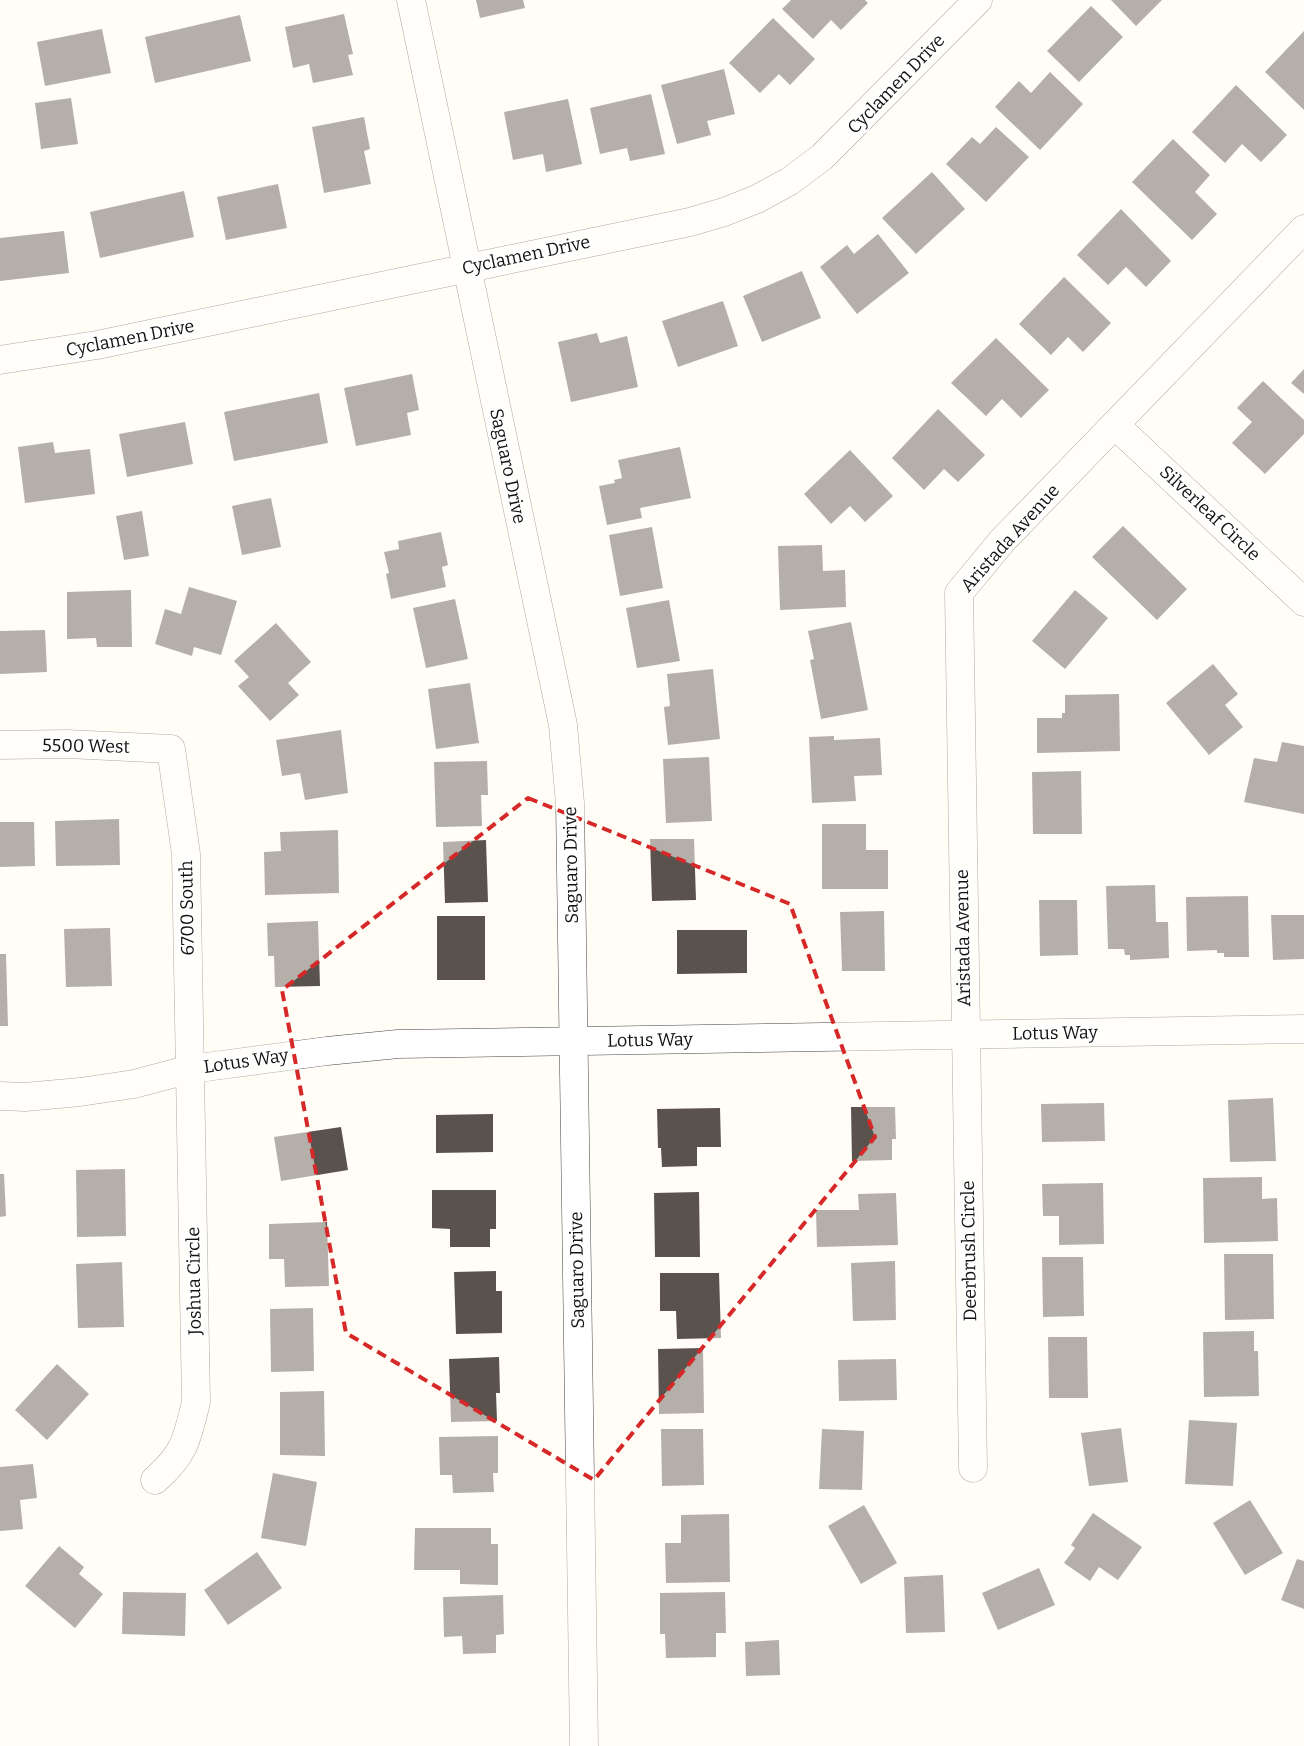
<svg xmlns="http://www.w3.org/2000/svg" width="1304" height="1746" font-family="Bitter,serif">
<style>
.building{fill:#5a524d}
.lines{fill:none;stroke-linecap:round;stroke-linejoin:round}
.minor-casing{stroke:#444;stroke-width:29}
.minor{stroke:#fff;stroke-width:28}
.marked{fill:none;stroke:#d62828;stroke-width:4;stroke-dasharray:10 6;stroke-linejoin:round}
.labels{text-anchor:middle;stroke-width:5;stroke-linejoin:round;paint-order:stroke}
.street-label{font-size:18px;fill:#111;stroke:#fff}
</style>
<rect width="100%" height="100%" fill="#fffdf5"/>
<!-- building -->
<path class="building" d="M476,0H523L525,8L480,18Z
M791,0H865L868,3L841,30L831,20L813,39L782,9Z
M1111,0H1162L1136,26Z
M1091,6L1123,37L1079,82L1047,51Z
M344,14L353,54L348,55L353,75L313,83L309,64L293,68L285,27Z
M240,15L251,61L155,83L145,37Z
M773,18L815,59L790,85L779,74L760,93L729,63Z
M102,29L111,73L45,86L37,42Z
M1304,31V110L1265,72Z
M724,69L735,114L707,121L711,135L677,144L661,85Z
M1050,72L1083,104L1040,150L995,107L1019,81L1031,93Z
M1236,85L1287,135L1261,162L1242,144L1225,163L1192,132Z
M651,94L665,154L630,161L627,148L600,154L590,108Z
M71,98L78,144L41,149L35,103Z
M568,99L582,164L546,172L543,154L513,160L504,112Z
M364,117L370,149L364,151L371,184L324,193L312,127Z
M996,127L1029,157L986,202L946,164L972,137L980,144Z
M1173,139L1210,175L1195,192L1217,214L1192,240L1132,182Z
M932,172L965,209L916,254L882,218Z
M278,184L287,228L226,240L217,197Z
M184,191L194,237L100,258L90,212Z
M1121,209L1171,261L1146,287L1126,267L1108,285L1077,255Z
M64,231L69,273L0,281V238Z
M878,234L909,273L857,314L820,267L847,245L854,254Z
M802,271L821,318L762,342L743,296Z
M1064,277L1111,323L1083,352L1068,337L1051,355L1019,324Z
M723,301L738,346L678,367L662,321Z
M597,333L600,343L627,336L638,387L571,402L558,342Z
M996,338L1049,390L1021,418L1002,399L986,416L951,383Z
M1304,369V394L1291,383Z
M412,374L419,410L407,413L411,435L356,446L344,388Z
M1263,381L1304,420V434L1265,474L1232,443L1252,422L1237,408Z
M319,393L328,443L234,461L224,412Z
M938,409L985,455L958,482L944,469L924,490L892,458Z
M185,422L193,464L127,477L119,434Z
M53,442L55,453L90,449L95,494L25,503L18,447Z
M680,447L691,498L640,508L642,518L607,525L599,486L615,483L614,480L622,478L618,460Z
M850,450L893,496L865,522L850,506L831,524L804,494Z
M271,498L281,547L242,555L232,506Z
M142,511L149,556L124,560L116,516Z
M1123,526L1187,589L1157,620L1092,557Z
M652,527L663,588L620,596L609,535Z
M441,532L448,565L442,567L446,587L391,599L386,574L389,573L384,552L399,549L398,541Z
M822,545L823,571L845,570L846,607L780,610L778,546Z
M189,587L237,601L221,655L194,647L192,656L155,644L165,609L181,614Z
M131,590L132,647H97L96,638L67,639V592Z
M1075,590L1108,618L1065,669L1032,641Z
M455,599L468,659L426,668L413,608Z
M669,600L680,661L637,668L626,608Z
M851,622L868,710L821,719L810,660L814,659L808,631Z
M276,623L311,662L288,683L299,695L270,721L238,686L249,677L234,661Z
M45,630L47,672L0,674V631Z
M1213,664L1238,694L1225,705L1243,727L1209,755L1166,703Z
M713,669L720,739L668,745L664,707L670,706L667,674Z
M470,683L479,743L436,749L428,689Z
M1119,694L1120,751L1037,753V718H1062V713H1065V695Z
M341,730L348,793L305,800L300,773L282,776L276,740Z
M834,736V740L880,738L882,775L854,776L856,801L812,803L809,737Z
M1282,742L1304,746V814L1244,802L1254,758L1277,762Z
M709,757L712,821L666,823L663,759Z
M487,761L488,795H481L482,826L436,827L434,762Z
M1081,771L1082,834H1033L1032,772Z
M119,819L120,865L56,866L55,821Z
M0,822H34L35,866L0,867Z
M822,824H866V850H888V889H822Z
M338,830L339,893L265,895L264,852L281,851L280,832Z
M650,839H694L696,900L652,901Z
M486,840L488,902L445,903L443,842Z
M1155,885L1156,922H1168L1169,958L1130,960V955H1125L1124,949H1108L1106,886Z
M1248,896L1249,957H1224V953H1217V950L1187,951L1186,897Z
M1039,900H1077L1078,955L1040,956Z
M884,911L885,971H842L840,912Z
M1271,915H1304V959L1273,960Z
M437,916H485V980H437Z
M318,921L320,986L275,987L274,956H268L267,923Z
M110,928L112,986L66,987L64,929Z
M677,930H747V973L677,974Z
M0,954H6L8,1026H0Z
M1273,1098L1276,1161L1230,1162L1228,1100Z
M1104,1103L1105,1141L1042,1142L1041,1104Z
M851,1107H895L896,1139H892V1160L852,1161Z
M720,1108L721,1147H697V1166L662,1167L661,1148H658L657,1109Z
M493,1114V1152L436,1153V1115Z
M341,1127L348,1170L281,1181L274,1137Z
M125,1169L126,1236L77,1237L76,1170Z
M0,1174H4L6,1216L0,1217Z
M1262,1177V1199L1277,1198L1278,1241L1204,1243L1203,1178Z
M1103,1183L1104,1244L1059,1245V1216H1043L1042,1184Z
M432,1190H496V1229H490V1247H450V1229L432,1228Z
M699,1192L700,1257H655L654,1193Z
M896,1193L898,1245L817,1247L816,1210H859L858,1194Z
M327,1222L329,1286L285,1287L284,1259H269V1224Z
M1224,1254H1273L1274,1319L1225,1320Z
M1042,1257H1083L1084,1316L1043,1317Z
M895,1261L896,1320L853,1321L851,1263Z
M122,1262L124,1327L78,1328L76,1264Z
M496,1271V1291H502V1333L456,1334L454,1272Z
M660,1273H719L721,1338L677,1339L676,1311H660Z
M313,1308L314,1371L271,1372L270,1309Z
M1254,1331V1351H1258L1259,1396L1204,1397L1203,1332Z
M1048,1337H1087L1088,1398H1049Z
M703,1348L704,1413L659,1414L658,1349Z
M499,1357L500,1393H496L497,1421L451,1422L449,1359Z
M896,1359L897,1400L839,1401L838,1360Z
M57,1364L89,1394L47,1440L15,1410Z
M324,1391L325,1456L280,1455V1392Z
M1189,1420L1237,1423L1233,1486L1185,1484Z
M1121,1428L1128,1482L1089,1486L1081,1433Z
M661,1429H703L704,1485L662,1486Z
M822,1429L864,1431L862,1490L819,1489Z
M498,1436V1473H493L494,1492L453,1493L452,1475H440L439,1437Z
M33,1464L37,1498L20,1500L23,1529L0,1531V1467Z
M273,1473L317,1482L306,1546L261,1538Z
M1250,1500L1283,1553L1245,1575L1213,1523Z
M864,1505L897,1563L861,1584L828,1526Z
M1093,1513L1142,1547L1118,1580L1099,1567L1090,1581L1064,1563L1075,1548L1071,1545Z
M729,1514L730,1582L666,1583L665,1543H681V1515Z
M415,1528H491V1544H498V1585L460,1584V1570H414Z
M59,1546L84,1567L79,1574L103,1594L75,1628L25,1586Z
M257,1552L282,1588L228,1625L204,1590Z
M1297,1559L1304,1561V1609L1281,1600Z
M1039,1568L1055,1605L998,1630L982,1593Z
M943,1575L945,1632L906,1633L904,1577Z
M123,1592L186,1593L185,1636L122,1634Z
M725,1592L726,1633H716V1657L666,1658L665,1634H660V1593Z
M503,1595L504,1634L496,1635V1653L463,1654L462,1636L444,1637L443,1597Z
M779,1640L780,1675L746,1676L745,1642Z"/>
<g class="lines">
<!-- minor casing -->
<g class="minor-casing">
<path id="minor" d="M411,0L563,725L570,803L584,1746
M0,360L97,345L690,222L724,212L757,199L790,181L822,157L978,0
M1115,425L1304,602
M0,745L67,744L171,749L186,854L196,1402C187,1439 185,1454 155,1480
M0,1096L25,1097L80,1092L134,1084L191,1069L327,1051L398,1044L1304,1029
M973,1468L959,593L1002,541L1304,229"/>
</g>
<!-- minor -->
<use href="#minor" class="minor"/>
</g>
<!-- marked area -->
<path d="M0 0H1304V1746H0ZM528,798L790,904L875,1137L594,1480L346,1333L282,990Z" fill="#fffdf5" fill-opacity=".55" fill-rule="evenodd"/>
<path class="marked" d="M528,798L790,904L875,1137L594,1480L346,1333L282,990Z"/>
<g class="labels">
<!-- street labels -->
<g class="street-label">
<text transform="translate(896 84) rotate(-46)" y="6">Cyclamen Drive</text>
<text transform="translate(526 255) rotate(-12)" y="6">Cyclamen Drive</text>
<text transform="translate(130 338) rotate(-11)" y="6">Cyclamen Drive</text>
<text transform="translate(508 466) rotate(78)" y="6">Saguaro Drive</text>
<text transform="translate(1210 513) rotate(43)" y="6">Silverleaf Circle</text>
<text transform="translate(1010 538) rotate(-48)" y="6">Aristada Avenue</text>
<text transform="translate(86 746) rotate(1)" y="6">5500 West</text>
<text transform="translate(571 865) rotate(-91)" y="6">Saguaro Drive</text>
<text transform="translate(187 908) rotate(-91)" y="6">6700 South</text>
<text transform="translate(963 938) rotate(-91)" y="6">Aristada Avenue</text>
<text transform="translate(1055 1033) rotate(-1)" y="6">Lotus Way</text>
<text transform="translate(650 1040) rotate(-1)" y="6">Lotus Way</text>
<text transform="translate(246 1061) rotate(-8)" y="6">Lotus Way</text>
<text transform="translate(969 1251) rotate(-91)" y="6">Deerbrush Circle</text>
<text transform="translate(577 1270) rotate(-91)" y="6">Saguaro Drive</text>
<text transform="translate(194 1281) rotate(-91)" y="6">Joshua Circle</text>
</g>
</g>
</svg>
